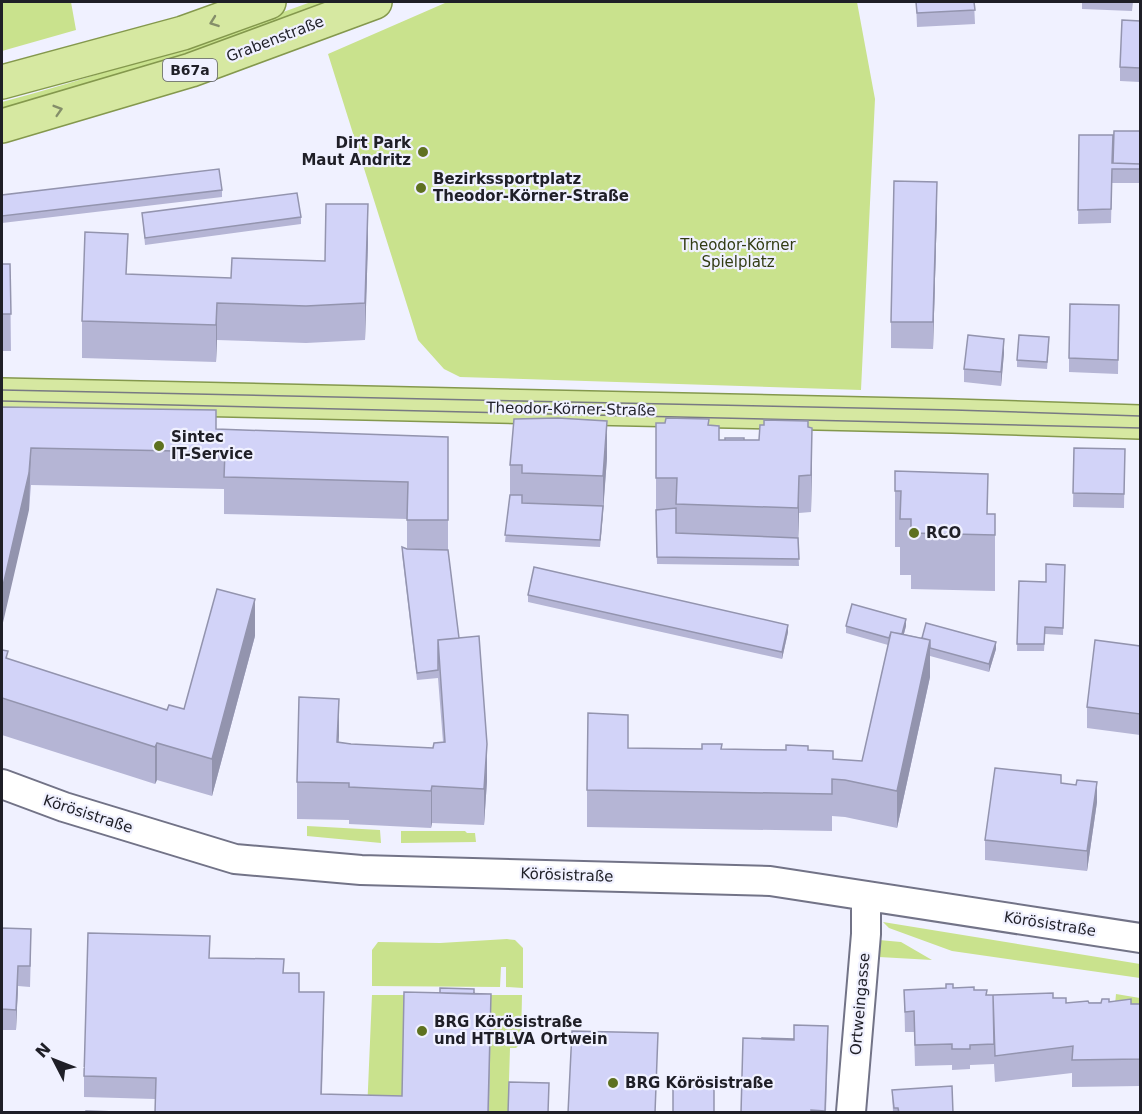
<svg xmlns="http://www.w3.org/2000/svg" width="1142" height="1114" font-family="'DejaVu Sans',sans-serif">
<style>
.green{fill:#c9e28d}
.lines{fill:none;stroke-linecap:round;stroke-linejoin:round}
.minor-casing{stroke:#727387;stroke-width:32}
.major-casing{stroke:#84984d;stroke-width:36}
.minor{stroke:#fff;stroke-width:28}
.major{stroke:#d6e8a1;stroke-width:33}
.tram{stroke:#787983;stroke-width:1.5}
.wall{fill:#b5b5d5}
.shaded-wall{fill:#9394ae}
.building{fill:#d2d3f8;stroke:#9394ae;stroke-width:1.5}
.oneway{stroke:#848e6a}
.poi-dot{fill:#5e7120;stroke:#f0f1ff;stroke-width:2}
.labels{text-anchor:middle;stroke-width:4.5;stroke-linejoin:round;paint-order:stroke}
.shield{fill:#f0f1ff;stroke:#5e5e68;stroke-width:1.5}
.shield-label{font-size:14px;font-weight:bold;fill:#1f1f27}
.street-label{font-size:15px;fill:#1f1f27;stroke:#f0f1ff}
.poi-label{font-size:15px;font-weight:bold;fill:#1f1f27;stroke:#f0f1ff;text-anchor:start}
.park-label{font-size:15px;fill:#323c14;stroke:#f0f1ff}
</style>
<rect width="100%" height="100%" fill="#f0f1ff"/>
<!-- green -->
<path class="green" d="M2,2H71L76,30L2,51Z
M311,2H335L168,61L2,110V102C106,74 209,39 311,2Z
M453,2H857L875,99L861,390L460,377L444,369L418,340L328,54L445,3Z
M307,826L380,830L381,843L307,836Z
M401,831H465L467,833H475L476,842L401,843Z
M883,922L1140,964V978L952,951L889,928Z
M507,939L515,940L523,948V988L506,987V967H501L500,987L372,986V950L378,942L440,943Z
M879,940L901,942L932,960L879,957Z
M1116,994L1140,998V1031L1113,1027Z
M372,995H440L402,1112H367Z
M477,995H522L521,1043L516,1048H510L508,1112H489Z"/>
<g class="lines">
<!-- minor casing -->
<g class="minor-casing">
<path id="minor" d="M2,784L64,807L235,859L361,870L770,881L1140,938
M851,1112L866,934V896"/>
</g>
<!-- major casing -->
<g class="major-casing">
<path id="major" d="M2,82L183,33L269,2
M2,126L191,70L375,2
M2,395L952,416L1140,422"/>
</g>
<!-- minor -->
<use href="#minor" class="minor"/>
<!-- major -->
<use href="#major" class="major"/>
<!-- tram -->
<path class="tram" d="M2,390L954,410L1140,416
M2,401L1140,428"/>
</g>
<!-- wall -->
<path class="wall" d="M916,2H974L975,24L917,27Z
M1082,2H1133L1132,11L1082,9Z
M1140,21V82L1120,81V67Z
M1140,131V183H1112L1111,223L1078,224L1079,135H1113Z
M222,190V197L2,223V195Z
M937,209L933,349L891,348V322Z
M142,213L301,217V224L145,245Z
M368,241L365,340L306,343L217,340L216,362L82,358V321L128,275L231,278L325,261Z
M2,264H10L11,351H2Z
M1119,305L1118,374L1069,372V358Z
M1049,344L1047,369L1017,367V360Z
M1004,353L1001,386L964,382V369Z
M2,407L216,429L448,437V550L459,638L487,781L484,825L432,823L431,828L349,824V820L297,819V782L338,742L351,744L433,748L443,742L438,678L417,680L402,554V547L407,549V519L224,514V489L31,485L29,510Z
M656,423L709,425L719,440H759L808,427L812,465L811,512L799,513L798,542L799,566L657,564L656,515Z
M1074,448L1125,449L1124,508L1073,507Z
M607,458L600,547L505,542L510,495V465Z
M895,471L988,514H995V591L911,589V575H900V547H895Z
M1065,565L1063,635L1045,634L1044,651H1017L1019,581L1046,582Z
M528,595L788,632L782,659L528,602Z
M846,626H906L904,634L922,638L996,649L989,672L930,656V677L897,828L845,817L832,816V831L587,827V790L628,748L808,750L833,759L862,761L888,645L846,633Z
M255,636L212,796L157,780L155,784L2,735V650L8,659L167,710L184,709Z
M1140,646V735L1087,728V707Z
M1061,783L1097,802L1087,871L985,860V840Z
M2,928L31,950L30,987L18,986L16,1030H2Z
M210,958L284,973L299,992L324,1013L322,1094L402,1096L474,994L491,1015L489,1113H155V1099L84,1097V1076Z
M953,988L974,990L987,995L1053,998L1066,1003L1109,1002L1140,1004V1086L1072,1087V1073L995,1082L994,1064L970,1065V1069L952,1070V1065L915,1066L914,1032H905L904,990Z
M828,1047L826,1113H741Z
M892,1090L953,1113H893Z"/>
<!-- shaded-wall -->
<path class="shaded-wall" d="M937,182V209L933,349V322Z
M368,204V241L365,340V303Z
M217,303V340L216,362V325Z
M1004,339V353L1001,386V372Z
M607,421V458L603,513L600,547L603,506V476Z
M812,428V465L811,512V475Z
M31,448L29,510L2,627V590Z
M799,476V513L798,545V508Z
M255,599V636L212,796V759Z
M906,619V626L900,648V641Z
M788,625V632L782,659V652Z
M930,640V677L897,828V791Z
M996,642V649L989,672V664Z
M339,699V736L337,779V742Z
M157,743V780L155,784V747Z
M487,744V781L484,825V789Z
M1097,782V802L1087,871V851Z
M432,786V823L431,828V791Z
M18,966V986L16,1030V1010Z
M491,994V1015L488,1113Z"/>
<!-- building -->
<path class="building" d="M916,2H974L975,10L917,13Z
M1122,20L1140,21V68L1120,67Z
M1114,131H1140V164L1113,163Z
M1079,135H1113L1112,163L1140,164V169H1112L1111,209L1078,210Z
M219,169L222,190L2,216V195Z
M894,181L937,182L933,322H891Z
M297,193L301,217L145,238L142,213Z
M326,204H368L365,303L306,306L217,303L216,325L82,321L85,232L128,234L126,274L231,278L232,258L325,261Z
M2,264H10L11,314H2Z
M1070,304L1119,305L1118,360L1069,358Z
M968,335L1004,339L1001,372L964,369Z
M1019,335L1049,337L1047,362L1017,360Z
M2,407L216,410V429L448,437V520H407L408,482L224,477L225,452L31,448L29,473L2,590Z
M558,418L607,421L603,476L522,473V465H510L514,419Z
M666,418L709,419L708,425L719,426V440H759L760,425H764V420L808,421V427L812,428L811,475L799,476L798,508L676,504L677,478H656V423H665Z
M725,438H744V440H725Z
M1074,448L1125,449L1124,494L1073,493Z
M895,471L988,474L987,514H995V535L911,533V519H900L901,491H895Z
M510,495H522V503L603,506L600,540L505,535Z
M676,508V533L798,538L799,559L657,557L656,510Z
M402,547L407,549L448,550L459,638L438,640V670L417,673Z
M1046,564L1065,565L1063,628L1045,627L1044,644H1017L1019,581L1046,582Z
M534,567L788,625L782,652L528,595Z
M217,589L255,599L212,759L157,743L155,747L2,698V650L8,651L6,658L167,710L169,705L184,709Z
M852,604L906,619L902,634L891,632L889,638L846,626Z
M926,623L996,642L989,664L930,648V640L922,638Z
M891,632L930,640L897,791L845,780L832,779V794L587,790L588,713L628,715V748L702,749V744H722L721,749L786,750V745L808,746V750L833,751V759L862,761Z
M479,636L487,744L484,789L432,786L431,791L349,787V783L297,782L299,697L339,699L337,742L351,744L433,748L434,743L445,742L438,640Z
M1095,640L1140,646V714L1087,707Z
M995,768L1061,775V783L1076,785L1077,780L1097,782L1087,851L985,840Z
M2,928L31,929L30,966H18L16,1010L2,1009Z
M88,933L210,936L209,958L284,959L283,973H299V992H324L321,1094L402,1096L404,992L491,994L488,1113H155L156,1078L84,1076Z
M946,984H953V988L974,987V990H987L986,995H993L994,1044L970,1045V1049H952V1044L915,1045L914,1011L905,1012L904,990L946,988Z
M440,988L474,989V994L440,993Z
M1053,993V998H1066V1003L1088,1001L1089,1003H1101L1102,999H1109V1002L1131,999V1004H1140V1059L1072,1060L1073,1046L995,1056L993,995Z
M794,1025L828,1026L825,1111L811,1110V1113H741L743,1038L794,1040Z
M572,1031L658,1033L655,1113H568Z
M762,1038L794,1039V1040L762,1039Z
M509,1082L549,1083L548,1113H508Z
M673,1086L714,1087V1113H673Z
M952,1086L953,1113H899L898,1108H894L892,1090Z
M86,1111L148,1113H86Z"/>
<!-- one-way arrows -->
<defs><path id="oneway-chevron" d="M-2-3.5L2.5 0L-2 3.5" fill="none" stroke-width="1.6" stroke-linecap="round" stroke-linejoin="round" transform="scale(1.5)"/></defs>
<g class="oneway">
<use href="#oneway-chevron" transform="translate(214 22) rotate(160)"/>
<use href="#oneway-chevron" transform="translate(58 110) rotate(-17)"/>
</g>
<!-- markers -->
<g class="poi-dot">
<circle cx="423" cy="152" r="6"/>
<circle cx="421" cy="188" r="6"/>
<circle cx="159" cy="446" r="6"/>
<circle cx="914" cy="533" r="6"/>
<circle cx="422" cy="1031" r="6"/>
<circle cx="613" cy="1083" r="6"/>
</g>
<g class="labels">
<!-- shield labels -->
<rect class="shield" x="163" y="59" width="54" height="22" rx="4.5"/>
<g class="shield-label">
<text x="190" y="75">B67a</text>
</g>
<!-- street labels -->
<g class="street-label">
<text transform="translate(275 39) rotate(-21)" y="5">Grabenstraße</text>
<text transform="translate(571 409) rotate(1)" y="5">Theodor-Körner-Straße</text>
<text transform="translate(88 814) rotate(18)" y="5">Körösistraße</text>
<text transform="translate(567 875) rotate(2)" y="5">Körösistraße</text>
<text transform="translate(1050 924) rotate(9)" y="5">Körösistraße</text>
<text transform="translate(860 1004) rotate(-85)" y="5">Ortweingasse</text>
</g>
<!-- poi labels -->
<g class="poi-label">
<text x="411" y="148" text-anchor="end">Dirt Park<tspan x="411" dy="17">Maut Andritz</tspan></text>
<text x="433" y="184">Bezirkssportplatz<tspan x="433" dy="17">Theodor-Körner-Straße</tspan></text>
<text x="171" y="442">Sintec<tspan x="171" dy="17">IT-Service</tspan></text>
<text x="926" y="538">RCO</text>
<text x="434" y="1027">BRG Körösistraße<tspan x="434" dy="17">und HTBLVA Ortwein</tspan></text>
<text x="625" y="1088">BRG Körösistraße</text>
</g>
<!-- park labels -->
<g class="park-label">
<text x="738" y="250">Theodor-Körner<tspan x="738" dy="17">Spielplatz</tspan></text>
</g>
</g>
<!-- border -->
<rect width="1142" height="1114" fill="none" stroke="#1f1f27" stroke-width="6"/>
<!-- north arrow -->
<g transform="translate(54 1060) rotate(312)" stroke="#f0f1ff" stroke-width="4.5" paint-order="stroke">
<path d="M0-4.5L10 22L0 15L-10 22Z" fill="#1f1f27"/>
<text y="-9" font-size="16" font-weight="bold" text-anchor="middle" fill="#1f1f27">N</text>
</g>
</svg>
